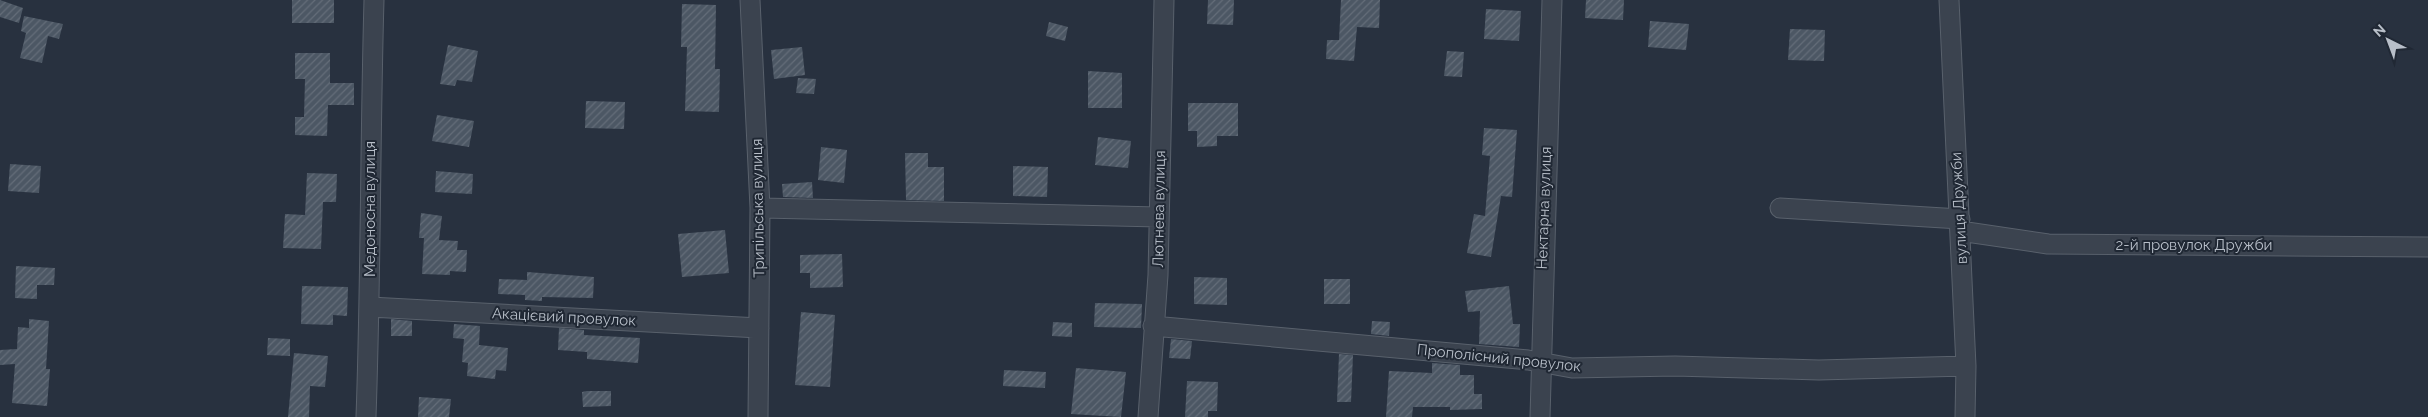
<svg xmlns="http://www.w3.org/2000/svg" width="2428" height="417" font-family="Raleway,sans-serif">
<style>
.building{fill:url(#building-hatch)}
.lines{fill:none;stroke-linecap:round;stroke-linejoin:round}
.minor-casing{stroke:#59616c;stroke-width:21}
.minor{stroke:#3b434f;stroke-width:19}
.labels{text-anchor:middle;stroke-width:4;stroke-linejoin:round;paint-order:stroke}
.street-label{font-size:15px;fill:#b8bfc9;stroke:#202834}
</style>
<defs>
<pattern id="building-hatch" width="6" height="6" patternUnits="userSpaceOnUse" patternTransform="scale(1.25)"><rect width="6" height="6" fill="#4c5764"/><path d="M-1 1l2-2M0 6l6-6M5 7l2-2" fill="none" stroke="#646d79"/></pattern>
</defs>
<rect width="100%" height="100%" fill="#28313f"/>
<!-- building -->
<path class="building" d="M0,0L23,8L19,23L0,17Z
M292,0H334V23H292Z
M1208,0H1234L1233,25L1207,24Z
M1341,0H1380L1379,28L1357,27L1354,61L1326,59L1327,40H1339Z
M1586,0H1624L1623,20L1585,18Z
M682,4L716,5L715,69H720L719,112L685,111L687,47H681Z
M1486,9L1521,11L1519,41L1484,39Z
M24,16L63,24L59,39L48,36L42,63L20,58L26,33L21,31Z
M1650,21L1689,24L1686,50L1648,47Z
M1049,22L1068,27L1065,41L1046,36Z
M1790,29L1825,30L1824,61L1788,60Z
M448,45L478,51L472,82L457,80L455,86L440,84Z
M802,47L805,75L774,79L771,50Z
M1447,51L1464,52L1462,77L1444,76Z
M295,53H330V83H354V105H328L327,136L295,135V117H304L305,79H295Z
M1088,71L1122,73V108H1088Z
M798,78L816,79L814,94L796,93Z
M586,101L625,102L624,129L585,128Z
M1188,103H1238V136H1217V146L1197,147V131H1188Z
M437,115L474,121L469,147L432,141Z
M1484,128L1517,130L1512,197L1501,196L1491,257L1467,253L1474,214L1485,216L1490,156L1482,155Z
M1098,137L1131,141L1128,168L1095,165Z
M821,147L847,150L844,183L818,180Z
M905,153H928V167H944V201L906,200Z
M10,164L41,166L39,193L8,191Z
M1013,166L1048,167L1047,197L1013,196Z
M436,171L473,174L472,194L435,192Z
M307,173L337,174L336,202H323L321,249L283,248L285,214L305,215Z
M812,182L813,198L783,197L782,184Z
M421,213L442,216L439,240L458,241L457,250H467L466,272L450,271V275L422,274L424,238H419Z
M725,230L729,273L682,277L678,234Z
M842,254L843,287L810,288V273H800V255Z
M16,266L55,268L54,285H37V299L15,298Z
M527,272L594,277L593,298L542,297V301L525,300V295L498,294L499,279L527,280Z
M1194,277L1227,278V305L1194,304Z
M1324,279H1350V304H1324Z
M302,286L348,287L347,316L333,315V325L301,324Z
M1509,286L1513,324H1520L1519,347L1479,344L1480,311L1468,312L1465,291Z
M1095,303L1142,304L1141,328L1094,327Z
M801,312L835,315L830,387L795,385Z
M29,319L49,321L46,369H50L47,406L12,403L15,364L0,365V350L17,349L18,327L29,328Z
M391,319L412,321V336H391Z
M1372,321L1390,322L1389,336L1371,334Z
M1053,322L1072,323V337L1052,336Z
M454,324L480,326L479,345L508,348L506,371L496,370L495,379L467,376L468,363L462,362L464,339L453,338Z
M559,328L584,330V335L640,338L638,363L587,359V352L558,350Z
M268,338L290,339V356L267,355Z
M1171,339L1192,341L1190,359L1169,358Z
M294,353L328,356L325,387L310,386L309,417H288Z
M1339,354L1353,355L1351,402H1337Z
M1432,363L1460,365V375H1474V394H1482V409L1450,410V407H1413L1412,417H1386L1389,371L1432,373Z
M1076,368L1126,372L1121,417L1071,414Z
M1004,370L1046,372L1045,388L1003,386Z
M1187,381L1218,382L1217,411H1208V417H1185Z
M587,391H611V406L583,407L582,392Z
M419,397L451,399L449,417H418Z"/>
<g class="lines">
<!-- minor casing -->
<g class="minor-casing">
<path id="minor" d="M750,0L760,208L758,417
M1949,0L1966,366L1965,417
M760,208L1159,217
M1780,208L1960,219
M1960,231L2048,244L2428,247
M370,307L759,328
M1153,326L1528,360L1572,368L1675,366L1819,370L1966,366
M366,417C371,278 370,139 374,0
M1148,417L1158,275L1164,0
M1540,417L1552,0"/>
</g>
<!-- minor -->
<use href="#minor" class="minor"/>
</g>
<g class="labels">
<!-- street labels -->
<g class="street-label">
<text transform="translate(758 208) rotate(-91)" y="5">Трипільська вулиця</text>
<text transform="translate(1544 208) rotate(-88)" y="5">Нектарна вулиця</text>
<text transform="translate(1959 208) rotate(-93)" y="5">вулиця Дружби</text>
<text transform="translate(370 209) rotate(-90)" y="5">Медоносна вулиця</text>
<text transform="translate(1159 209) rotate(-89)" y="5">Лютнева вулиця</text>
<text x="2194" y="250">2-й провулок Дружби</text>
<text transform="translate(564 317) rotate(3)" y="5">Акацієвий провулок</text>
<text transform="translate(1499 358) rotate(6)" y="5">Прополісний провулок</text>
</g>
</g>
<!-- north arrow -->
<g transform="translate(2388 40) rotate(318)" stroke="#202834" stroke-width="4" paint-order="stroke">
<path d="M0-4L9 19L0 12L-9 19Z" fill="#b8bfc9"/>
<text y="-8" font-size="14" font-weight="bold" text-anchor="middle" fill="#b8bfc9">N</text>
</g>
</svg>
